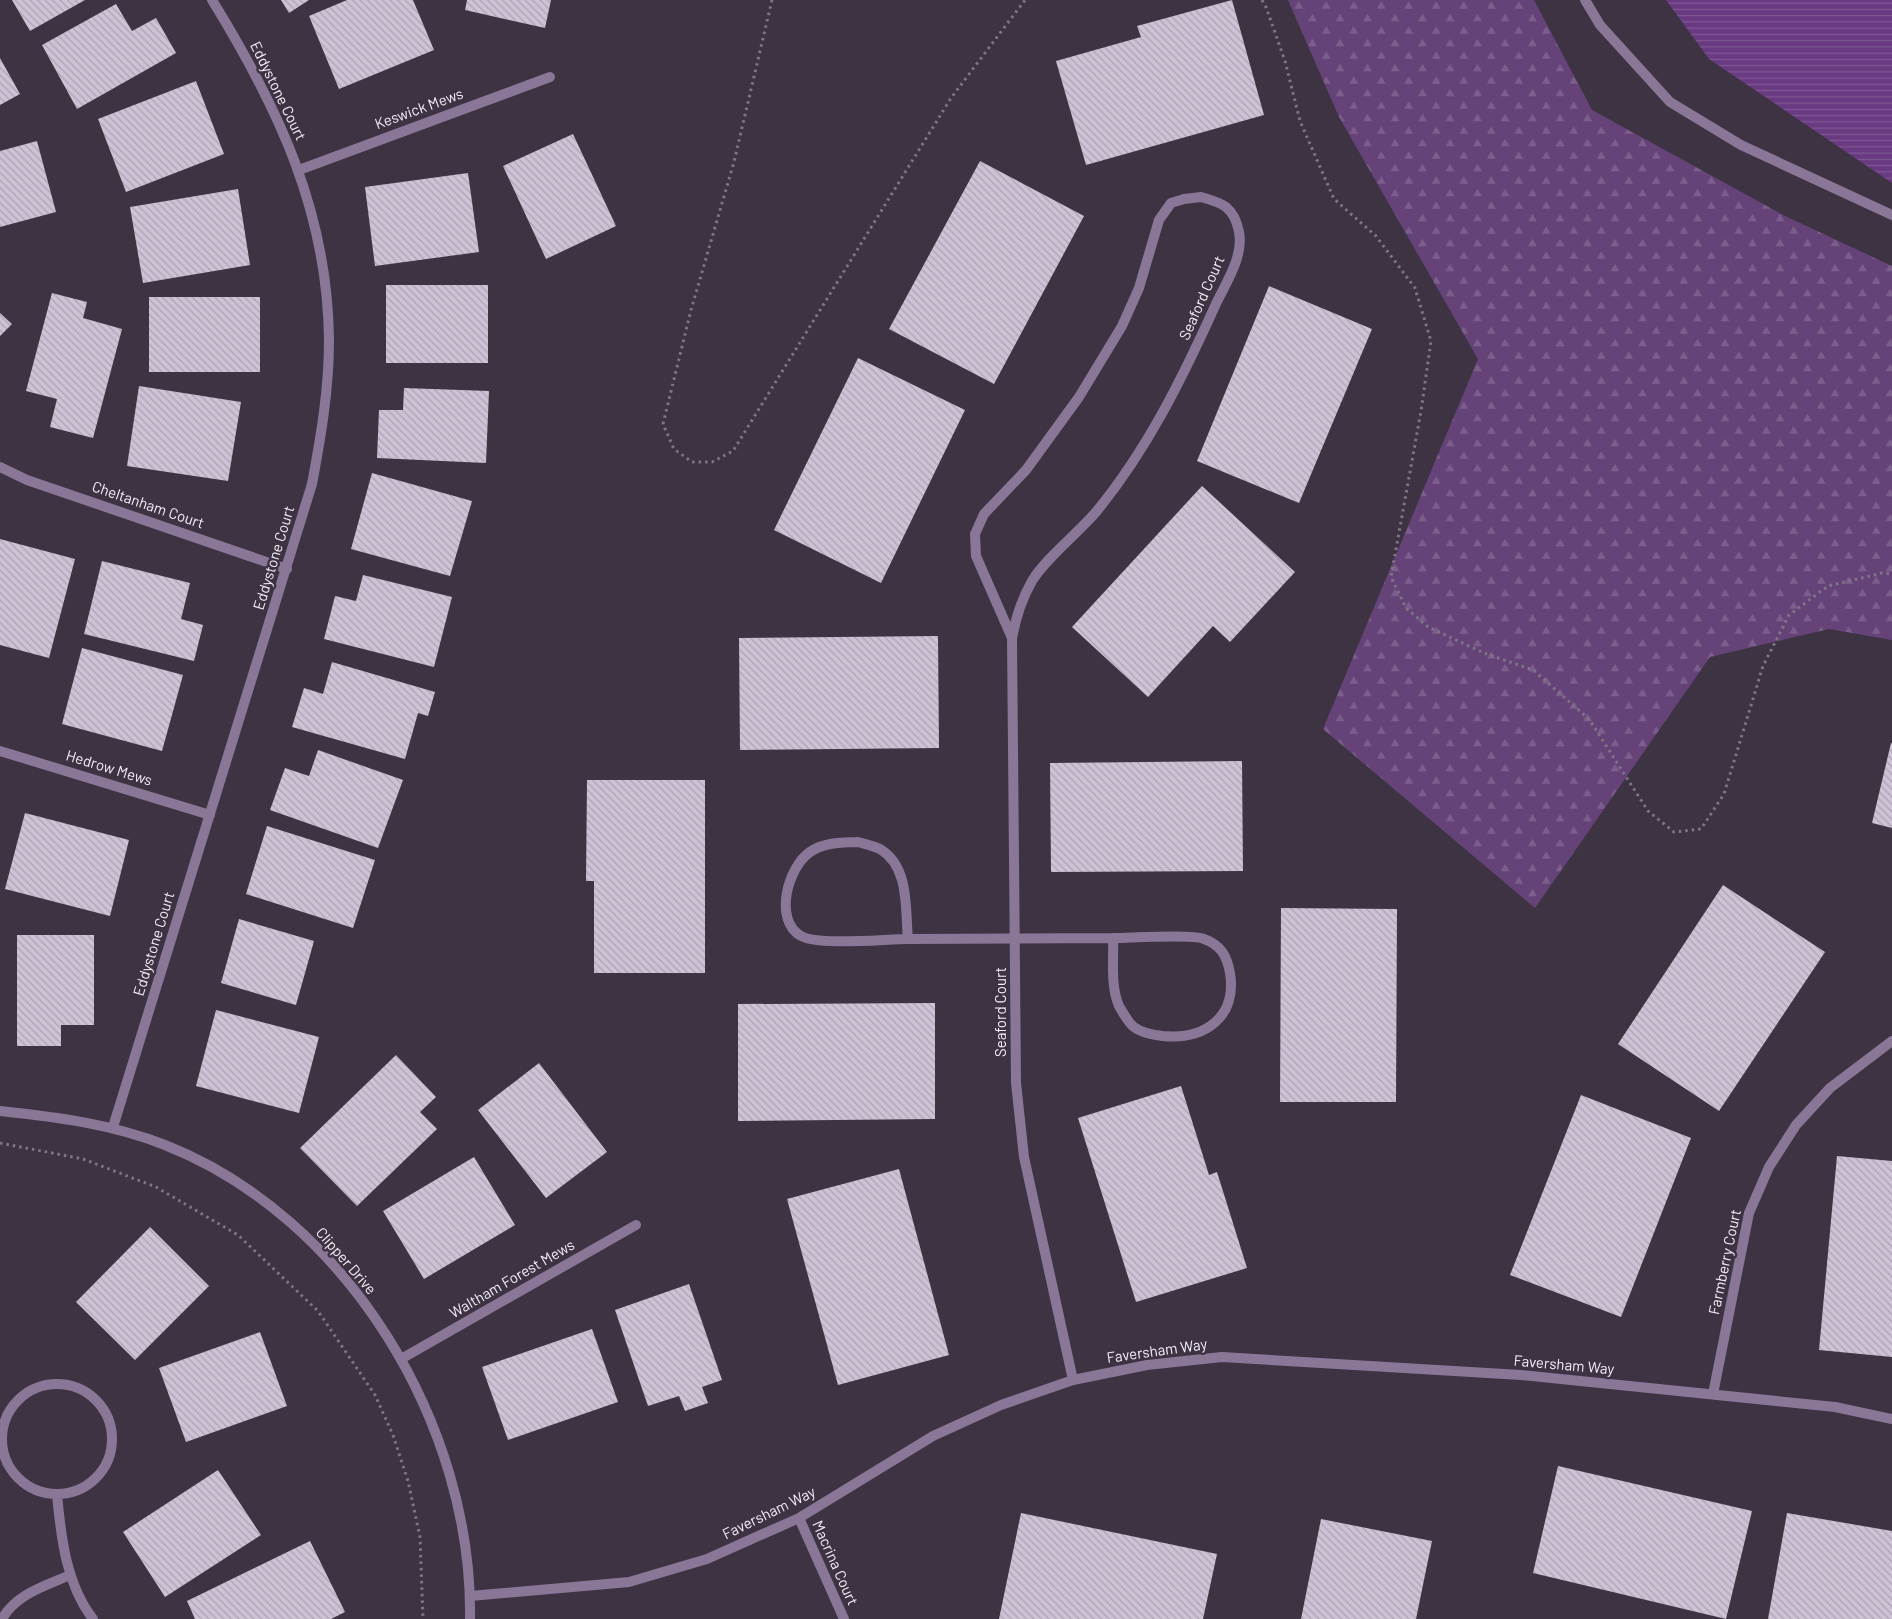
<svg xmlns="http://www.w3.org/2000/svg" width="1892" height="1619" viewBox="0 0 1892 1619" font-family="Barlow,sans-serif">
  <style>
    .forest { fill: url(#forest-firs) }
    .water { fill: url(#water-rules) }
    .building { fill: url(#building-back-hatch) }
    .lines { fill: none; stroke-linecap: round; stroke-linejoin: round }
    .path { stroke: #7f7684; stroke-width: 3; stroke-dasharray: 2.5 4; stroke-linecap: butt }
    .service { stroke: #8a7696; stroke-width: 10 }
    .minor { stroke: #8a7696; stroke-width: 10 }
    .tertiary { stroke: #8a7696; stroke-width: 10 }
    .labels { text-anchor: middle; stroke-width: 5; stroke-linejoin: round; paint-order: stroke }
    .street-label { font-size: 15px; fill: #f5eef9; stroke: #3d3343 }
  </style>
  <defs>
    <pattern id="forest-firs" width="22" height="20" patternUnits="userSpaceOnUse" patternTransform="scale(1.25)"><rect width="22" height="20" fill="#654378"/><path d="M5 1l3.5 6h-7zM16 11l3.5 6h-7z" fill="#7c5e8c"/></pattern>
    <pattern id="water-rules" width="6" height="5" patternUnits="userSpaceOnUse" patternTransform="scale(1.25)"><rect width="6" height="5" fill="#693a81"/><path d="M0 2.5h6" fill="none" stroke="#7f5794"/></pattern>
    <pattern id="building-back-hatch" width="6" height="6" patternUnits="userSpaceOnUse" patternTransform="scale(1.25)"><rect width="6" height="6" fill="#cec2d6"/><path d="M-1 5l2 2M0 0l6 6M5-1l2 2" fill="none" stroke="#ada3b3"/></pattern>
  </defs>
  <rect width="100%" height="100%" fill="#3d3343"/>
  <path class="forest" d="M1288 0H1534L1592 110 1783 215 1892 266V640L1829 629 1710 657 1535 908 1323 729 1478 359 1339 117Z"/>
  <path class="water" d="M1666 0H1892V183L1709 59Z"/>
  <path class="building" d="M12 0H85L30 31Z
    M281 0H309L289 13Z
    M347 0H413L434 50 339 89 309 16Z
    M467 0H551L545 28 465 10Z
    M1232 0 1264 115 1086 165 1056 61 1141 37 1137 26Z
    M116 4 132 31 156 18 176 53 77 109 42 45Z
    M0 58 20 94 0 105Z
    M196 81 224 154 126 192 98 119Z
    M573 134 616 226 546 259 503 166Z
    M37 141 56 212 0 227V151Z
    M980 161 1084 216 994 384 889 329Z
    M468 173 479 252 375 266 365 187Z
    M238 189 250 265 143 283 130 207Z
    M386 285H488V363H386Z
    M1269 286 1372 329 1299 503 1197 461Z
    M52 293 87 302 83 318 122 329 93 438 50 427 57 399 26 391Z
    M149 297H260V372H149Z
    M0 313 12 324 0 336Z
    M858 358 965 410 881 583 774 530Z
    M139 386 241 402 228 481 127 466Z
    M404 388 489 391 486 463 377 458 379 410H403Z
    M372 473 472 501 450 576 351 549Z
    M1202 486 1295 572 1230 642 1213 626 1148 697 1072 627Z
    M0 539 75 559 49 658 0 645Z
    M102 561 190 583 181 619 203 625 194 661 84 634Z
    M363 575 452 597 434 667 324 639 335 596 356 601Z
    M938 636 939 748 740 750 739 638Z
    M82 648 183 675 162 751 62 724Z
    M332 662 435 692 428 716 418 713 405 759 292 727 304 688 323 694Z
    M1891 743H1892V828L1872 823Z
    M318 750 403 780 378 848 270 810 285 768 309 776Z
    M1242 761 1243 871 1051 872 1050 763Z
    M587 780H705V973H594V881H586Z
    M25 813 129 840 110 916 5 889Z
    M267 826 375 860 353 928 246 894Z
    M1723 885 1825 952 1719 1111 1618 1044Z
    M1281 908 1397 909 1396 1102H1280Z
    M239 919 314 941 296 1005 221 983Z
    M17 935H94V1025H61V1046H17Z
    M935 1003V1119L738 1121V1004Z
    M216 1010 319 1037 299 1113 196 1086Z
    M396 1055 436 1097 420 1112 437 1129 357 1206 300 1148Z
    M539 1063 607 1152 546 1198 478 1110Z
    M1181 1086 1209 1175 1217 1172 1247 1268 1136 1302 1078 1118Z
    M1581 1095 1691 1138 1621 1317 1510 1275Z
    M1837 1156 1892 1161V1357L1819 1350Z
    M474 1157 515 1225 424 1279 383 1211Z
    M899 1169 949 1355 838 1385 787 1199Z
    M150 1227 209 1286 135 1360 76 1302Z
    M689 1284 722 1380 702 1387 708 1403 685 1411 679 1396 648 1406 615 1310Z
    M592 1329 618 1402 508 1440 482 1367Z
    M260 1332 287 1406 186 1442 159 1368Z
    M1558 1466 1752 1511 1726 1619 1533 1573Z
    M218 1470 261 1535 165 1597 123 1532Z
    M1021 1513 1217 1554 1203 1619H999Z
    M1787 1513 1892 1531V1619H1768Z
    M1321 1519 1432 1541 1416 1619H1301Z
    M310 1541 345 1612 331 1619H195L187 1601Z"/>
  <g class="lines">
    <path class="path" d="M772 0 734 162 691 310 663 424 674 449 692 462H712L733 451 951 98 1025 0
      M1262 0 1266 7 1285 61 1300 121 1334 199 1376 236 1415 288 1431 341 1421 411 1391 577 1406 608 1428 627 1484 653 1533 670 1589 719 1648 811 1674 832 1701 829 1724 794 1763 666 1789 615 1828 586 1882 573 1892 574
      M0 1143 83 1159 156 1187 238 1235 318 1311 375 1395 393 1435 408 1481 420 1537 423 1619"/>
    <path class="service" d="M1585 0 1600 25 1670 102 1741 145 1892 215
      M858 842C865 844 874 846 880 849 910 867 905 909 908 939 885 939 819 946 801 936 773 920 788 867 810 852 824 842 841 843 858 842Z
      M1113 938C1130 938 1193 934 1204 939 1221 945 1227 956 1230 973 1237 1017 1205 1040 1163 1036 1155 1035 1141 1033 1134 1027 1129 1024 1122 1011 1119 1006 1110 985 1114 959 1113 938Z
      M908 939 1113 938
      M2 1619C16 1594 45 1586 70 1575"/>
    <path class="minor" d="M299 170 550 77
      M1201 197C1223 203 1234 207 1239 232 1244 257 1225 284 1215 306 1182 379 1147 450 1096 512 1078 533 1045 559 1032 581 1021 600 1016 617 1012 638L976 556 975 534 984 514 1026 470 1079 397 1122 326 1139 288 1159 220 1171 203 1184 199Z
      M0 467 27 480 287 569
      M1012 638 1016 1083 1024 1157 1073 1380
      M0 751 210 815
      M113 1127 312 484C321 436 329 389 329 341 328 212 278 107 212 0
      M401 1359 636 1225
      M2 1439a55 55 0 1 1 110 0a55 55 0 1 1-110 0Z
      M1713 1394 1749 1213 1769 1167 1796 1125 1830 1088 1892 1041
      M57 1495C61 1537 66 1584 93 1619
      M799 1518 844 1619
      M470 1596 629 1582 707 1559 799 1518 933 1436 1001 1405 1073 1380 1147 1365 1222 1357 1521 1375 1835 1407 1892 1419"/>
    <path class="tertiary" d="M0 1111C57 1117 112 1124 165 1145 348 1217 473 1426 470 1619"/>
  </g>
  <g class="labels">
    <g class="street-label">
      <text transform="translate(278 91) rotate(64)" y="5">Eddystone Court</text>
      <text transform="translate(419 109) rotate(-20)" y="5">Keswick Mews</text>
      <text transform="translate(1202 298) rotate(-66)" y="5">Seaford Court</text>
      <text transform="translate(148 505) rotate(19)" y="5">Cheltanham Court</text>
      <text transform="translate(274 558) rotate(-73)" y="5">Eddystone Court</text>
      <text transform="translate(109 768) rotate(17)" y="5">Hedrow Mews</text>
      <text transform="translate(154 944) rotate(-73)" y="5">Eddystone Court</text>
      <text transform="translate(1001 1012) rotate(-90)" y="5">Seaford Court</text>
      <text transform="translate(346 1261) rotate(49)" y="5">Clipper Drive</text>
      <text transform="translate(1725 1262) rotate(-78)" y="5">Farmberry Court</text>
      <text transform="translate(512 1279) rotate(-30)" y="5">Waltham Forest Mews</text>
      <text transform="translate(1157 1351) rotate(-8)" y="5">Faversham Way</text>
      <text transform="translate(1564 1365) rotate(5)" y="5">Faversham Way</text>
      <text transform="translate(769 1513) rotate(-26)" y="5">Faversham Way</text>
      <text transform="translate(835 1563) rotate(66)" y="5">Macrina Court</text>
    </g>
  </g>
</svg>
